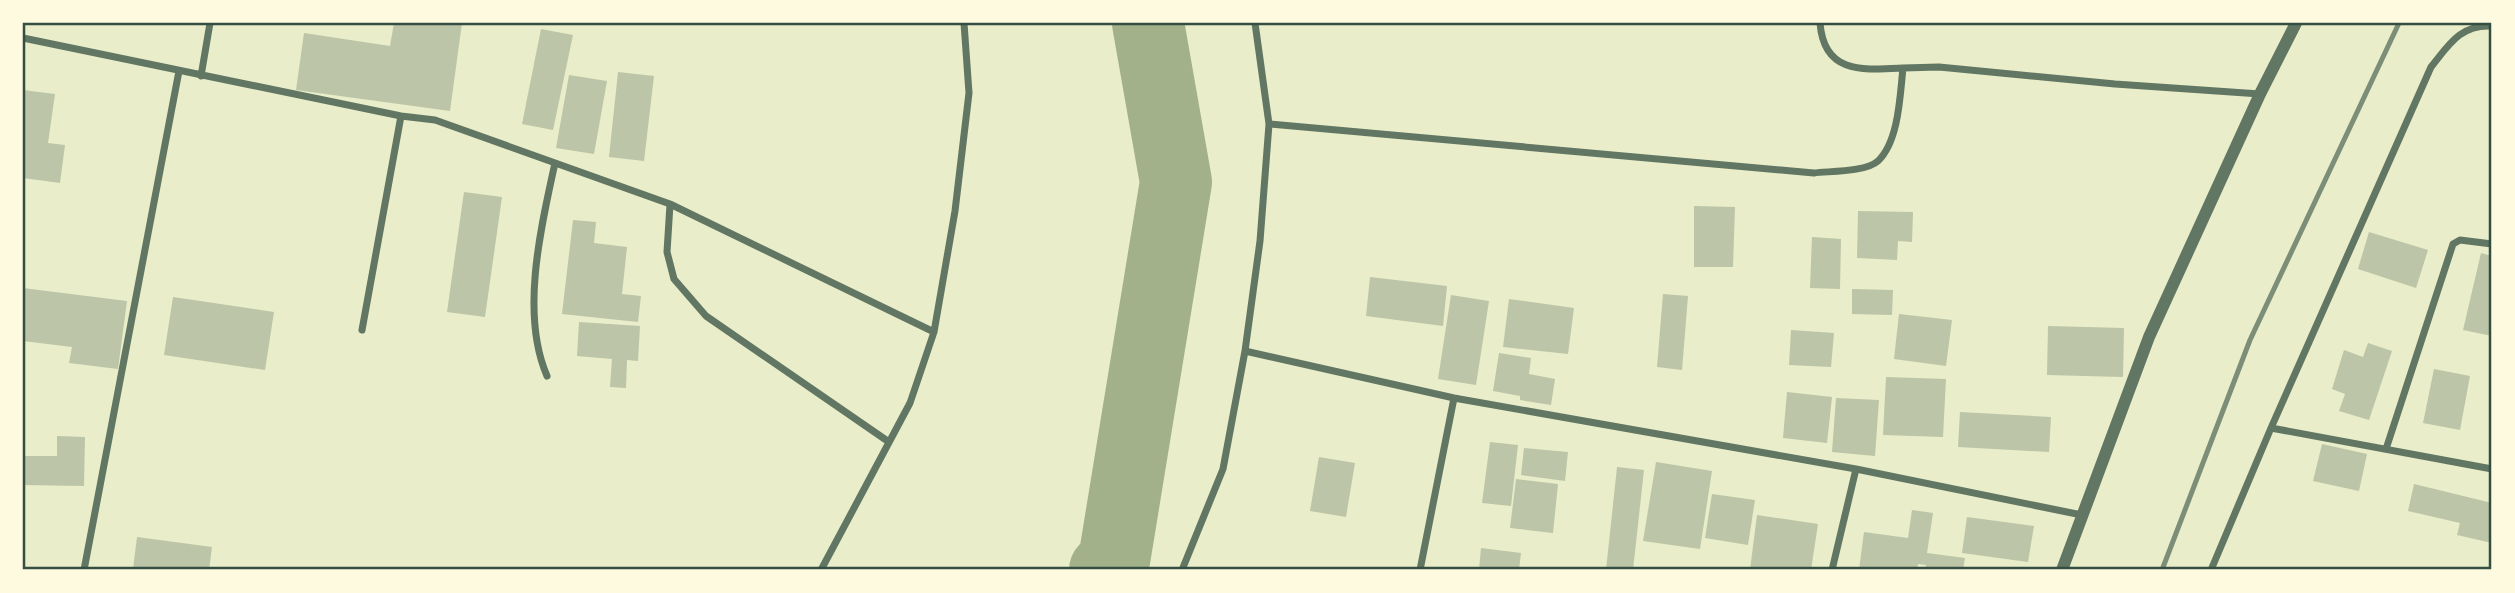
<svg xmlns="http://www.w3.org/2000/svg" width="2515" height="593" viewBox="0 0 2515 593" font-family="'Titillium Web',sans-serif">
  <style>
    .lines { fill: none; stroke-linecap: round; stroke-linejoin: round }
    .river { stroke: #a3b18a; stroke-width: 72 }
    .building { fill: #bcc5a7 }
    .minor { stroke: #617663; stroke-width: 7 }
    .tertiary { stroke: #617663; stroke-width: 12 }
    .rail { stroke: #7c8e77; stroke-width: 5 }
    .neatline { fill: none; stroke: #344e41; stroke-width: 2.5 }
  </style>
  <rect width="100%" height="100%" fill="#e9edc9"/>
  <g class="lines">
    <path class="river" d="M1105 570 1114 561 1176 182 1148 23"/>
  </g>
  <path class="building" d="M394 23H462L450 111 296 90 304 33 390 46Z
    M541 29 573 35 553 130 522 124Z
    M618 72 654 76 644 161 609 157Z
    M569 75 607 81 594 154 556 148Z
    M23 90 55 94 48 143 65 145 60 183 23 178Z
    M464 192 502 197 485 317 447 312Z
    M1694 206 1735 207 1733 267H1694Z
    M1858 211 1913 212 1912 242 1898 241 1897 260 1857 258Z
    M573 220 596 222 594 243 627 247 622 294 641 296 638 322 562 314Z
    M2369 232 2428 250 2416 288 2358 269Z
    M1812 237 1841 239 1840 289 1810 288Z
    M2481 253 2492 256V336L2463 330Z
    M1370 277 1447 286 1443 326 1366 316Z
    M23 288 127 301 118 369 69 363 72 347 23 341Z
    M1852 289 1893 290 1892 315 1852 314Z
    M1663 294 1688 296 1682 370 1657 367Z
    M1451 295 1489 301 1476 385 1438 379Z
    M173 297 274 312 265 370 164 355Z
    M1509 299 1574 308 1568 354 1503 347Z
    M1899 314 1952 320 1946 366 1894 359Z
    M579 322 640 326 638 361 627 360 626 388 610 387 612 359 577 356Z
    M2048 326 2124 328 2123 377 2047 375Z
    M1791 330 1834 333 1831 367 1789 365Z
    M2368 343 2392 351 2369 420 2339 411 2345 394 2332 389 2344 350 2363 357Z
    M1499 353 1531 358 1529 374 1555 379 1551 405 1520 400V396L1493 391Z
    M2434 369 2470 376 2460 430 2423 423Z
    M1886 377 1946 379 1943 437 1883 435Z
    M1787 392 1832 397 1827 443 1783 438Z
    M1836 398 1879 400 1875 456 1832 452Z
    M1960 412 2051 417 2049 452 1958 447Z
    M57 436 85 437 84 486 23 485V456H57Z
    M1490 442 1518 445 1511 506 1482 503Z
    M2322 444 2367 454 2359 491 2313 481Z
    M1524 448 1568 452 1565 481 1521 475Z
    M1319 457 1355 463 1346 517 1310 511Z
    M1656 462 1712 471 1700 549 1643 541Z
    M1617 467 1644 470 1633 570H1606Z
    M1516 479 1558 484 1553 533 1510 528Z
    M2414 484 2492 503V543L2457 535 2460 523 2408 511Z
    M1712 494 1755 500 1748 545 1705 538Z
    M1912 510 1933 513 1927 553 1965 558 1963 570H1925L1926 565 1918 564 1917 570H1859L1864 532 1908 538Z
    M1757 515 1818 524 1811 570H1750Z
    M1967 517 2034 526 2028 562 1962 553Z
    M137 537 212 547 209 570 133 569Z
    M1481 548 1521 553 1519 570H1479Z"/>
  <g class="lines">
    <path class="minor" d="M1820 23C1824 74 1862 70 1903 68
      M23 38 401 116 435 120 670 204 934 332
      M201 76 210 23
      M1269 124 1814 173C1830 171 1866 172 1878 161 1899 141 1900 95 1903 68L1939 67 2115 84 2260 94
      M670 204 667 252 674 279 706 316 889 442
      M362 330 401 116
      M1245 351 1454 398 1856 469 2082 515
      M547 376C520 314 541 227 555 163
      M2271 428 2492 469
      M2386 449 2453 244 2460 240 2492 244
      M84 570 179 71
      M821 570 910 403 934 332 955 211 969 93 964 23
      M1182 570 1223 469 1245 351 1260 241 1269 124 1255 23
      M1420 570 1454 398
      M1832 570 1856 469
      M2211 570 2271 428 2431 67C2448 46 2460 24 2492 26"/>
    <path class="tertiary" d="M2062 570 2149 337 2260 94 2296 23"/>
    <path class="rail" d="M2162 570 2250 340 2399 23"/>
  </g>
  <rect width="2515" height="593" fill="none" stroke="#fefae0" stroke-width="49"/>
  <rect x="24" y="24" width="2466" height="544" class="neatline"/>
</svg>
